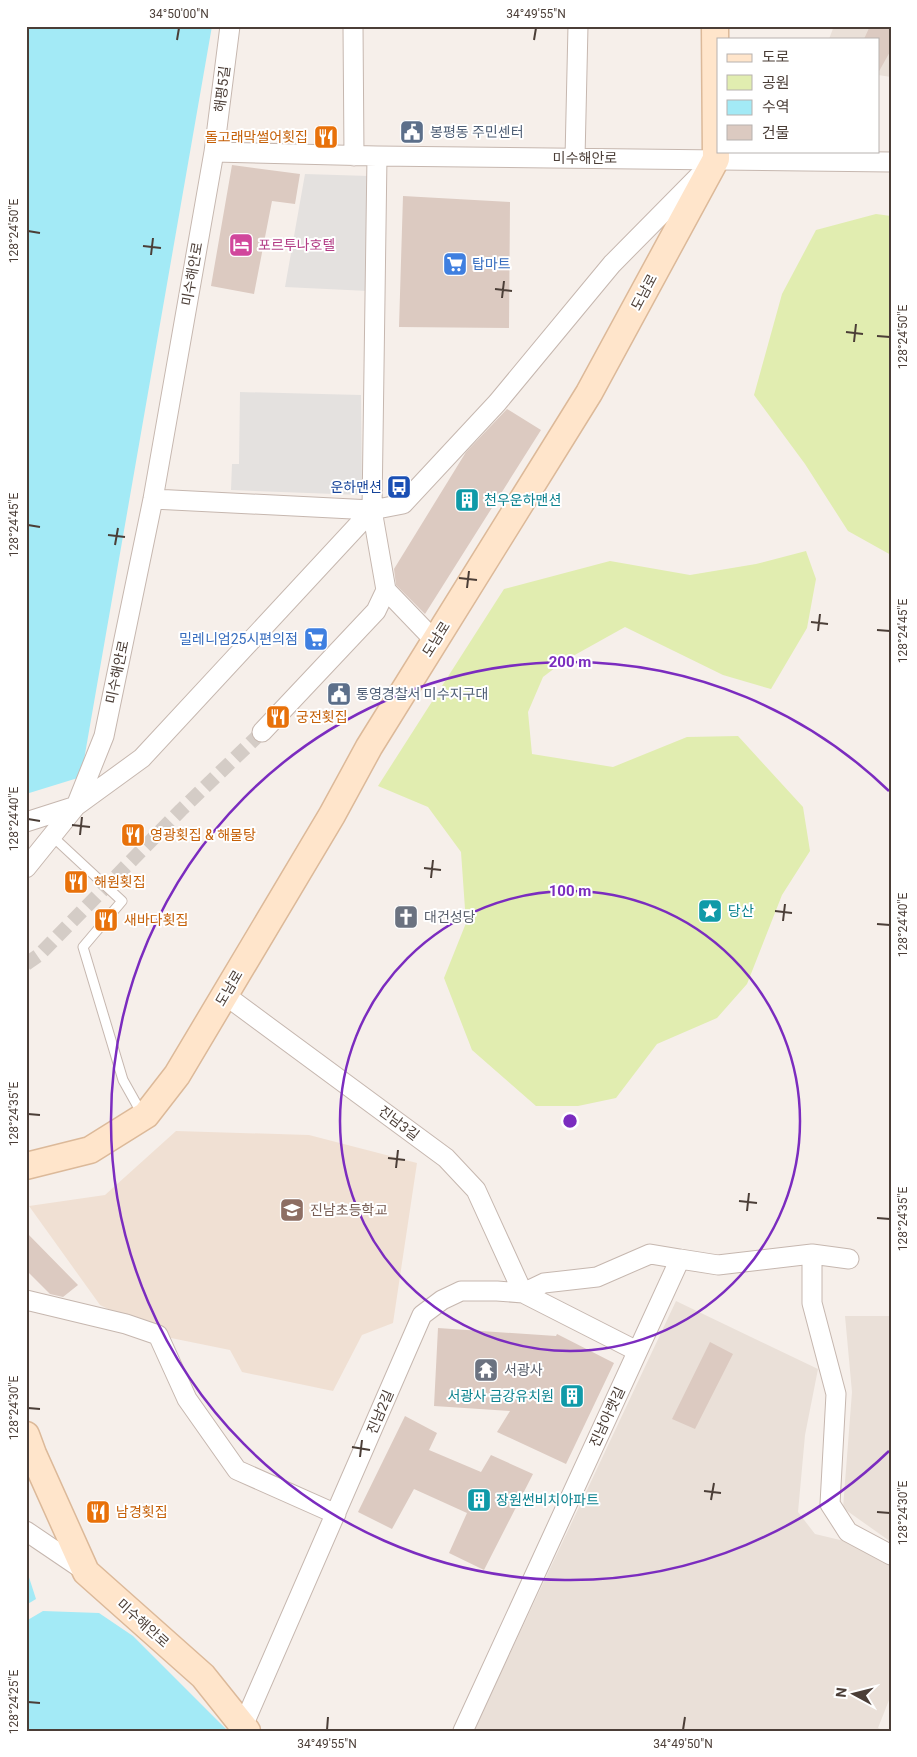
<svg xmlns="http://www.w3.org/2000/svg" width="917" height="1757" viewBox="0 0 917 1757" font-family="Roboto,'Noto Sans KR',sans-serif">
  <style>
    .residential { fill: #eae0d8 }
    .education { fill: #f0e0d3 }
    .green { fill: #e1edb0 }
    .parking { fill: #e4e1df }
    .water { fill: #a3eaf6 }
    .building { fill: #dccac1 }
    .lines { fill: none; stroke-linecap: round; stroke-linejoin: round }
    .pedestrian-tunnel { stroke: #d4ccc6; stroke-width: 14; stroke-dasharray: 14 7; stroke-linecap: butt }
    .service-casing { stroke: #c6b7af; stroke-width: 11 }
    .minor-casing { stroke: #c6b7af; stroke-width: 21 }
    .secondary-casing { stroke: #dcb999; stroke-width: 29 }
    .service { stroke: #fff; stroke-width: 9 }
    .minor { stroke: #fff; stroke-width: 19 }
    .secondary { stroke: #ffe5cb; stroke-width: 26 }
    .ticks { fill: none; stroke: #4b3e37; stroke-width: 2 }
    .ring { fill: none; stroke: #7b2cbf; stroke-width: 2.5 }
    .labels { text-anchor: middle; stroke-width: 4; stroke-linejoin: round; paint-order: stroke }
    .street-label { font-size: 14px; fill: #4b3e37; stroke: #fff }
    .service-label { font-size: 14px; fill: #4e5e75; stroke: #fff; text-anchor: start }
    .food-label { font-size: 14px; fill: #c56008; stroke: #fff; text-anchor: start }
    .hotel-label { font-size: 14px; fill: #b23c85; stroke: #fff; text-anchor: start }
    .shop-label { font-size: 14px; fill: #366cbe; stroke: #fff; text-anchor: start }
    .transit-label { font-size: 14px; fill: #164399; stroke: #fff; text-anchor: end }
    .culture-label { font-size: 14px; fill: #0d838f; stroke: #fff; text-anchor: start }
    .worship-label { font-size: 14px; fill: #5b616d; stroke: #fff; text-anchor: start }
    .education-label { font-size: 14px; fill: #785e54; stroke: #fff; text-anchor: start }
    .centre { fill: #7b2cbf; stroke: #fff; stroke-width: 2.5 }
    .ring-label { font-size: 15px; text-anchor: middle; font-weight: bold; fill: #7b2cbf; stroke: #fff; stroke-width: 4; stroke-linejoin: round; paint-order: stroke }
    .neatline { fill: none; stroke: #4b3e37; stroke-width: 2 }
    .ticks-label { font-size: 12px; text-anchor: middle; fill: #4b3e37 }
  </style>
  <rect width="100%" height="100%" fill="#f6efea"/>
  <path class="residential" d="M834 26H891V77L878 75V39H829Z
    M676 1301 818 1369 805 1435 798 1512 815 1534 878 1549 891 1561V1695L878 1728 885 1731 474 1730Z
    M845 1316H891V1542L843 1508 852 1392Z"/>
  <path class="education" d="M176 1131 309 1135 417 1163 393 1323 362 1335 333 1391 242 1372 230 1350 166 1337 100 1305 29 1206 105 1195Z"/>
  <path class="green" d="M876 214 891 216V555L848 531 805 464 754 395 782 294 816 230Z
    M806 551 816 579 807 628 771 689 723 675 625 627 564 661 543 677 528 712 532 754 613 767 687 737 738 736 803 807 810 851 782 895 747 984 717 1018 657 1044 616 1098 578 1106H536L472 1050 444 978 466 923 461 852 428 807 378 786 504 589 610 561 690 575 756 564Z"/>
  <path class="parking" d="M305 174 369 176 368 291 285 287Z
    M240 392 361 395 362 495 231 490 232 464H239Z"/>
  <path class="water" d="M26 26H212L81 777 26 794Z
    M26 1568 36 1599 26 1605Z
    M43 1611 99 1613 133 1636 228 1731H26V1621Z"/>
  <path class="building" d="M870 26H891V50L878 73V39H864Z
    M232 165 300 174 295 204 272 201 254 294 211 286Z
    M403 196 510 202 509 328 399 327Z
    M507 409 541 430 425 614 396 585 394 569 466 452Z
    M26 1232 78 1285 63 1297 50 1294 26 1270Z
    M438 1328 556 1336 557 1334 614 1363 566 1464 497 1432 510 1411 434 1406Z
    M710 1342 733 1354 695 1429 672 1419Z
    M405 1416 437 1433 429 1450 481 1472 491 1455 533 1474 484 1570 449 1553 467 1513 414 1489 392 1529 358 1512Z"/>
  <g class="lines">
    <path class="pedestrian-tunnel" d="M26 964 39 955 181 810 262 732"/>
    <defs>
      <path id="service" d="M52 836 122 901 83 947 123 1080 137 1105 144 1113"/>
      <path id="minor" d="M353 26 354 156
        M214 152 230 26
        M575 158 578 26
        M153 499 372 510
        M386 590 435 641
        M262 732 376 611 386 590 372 510 403 504 497 403 612 264 701 174
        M26 822 76 806 142 758 372 510 377 156
        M26 868 76 806 104 736 153 499 214 152 377 156 891 162
        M225 995 446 1158 476 1190 523 1293 544 1283 597 1277 650 1254 680 1259
        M812 1254V1303L836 1394 830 1504 848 1532 891 1555
        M26 1300 126 1324 158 1335 187 1399 237 1470 336 1514
        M26 1531 85 1571
        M243 1726 422 1315 442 1300 461 1291H497L523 1293 637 1351
        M463 1731 680 1259 718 1265 812 1254 849 1259"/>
      <path id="secondary" d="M26 1166 90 1150 146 1115 177 1075 332 815 369 747 589 393 716 159 715 26
        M26 1435 33 1454 86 1572 203 1676 247 1731"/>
    </defs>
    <use href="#service" class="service-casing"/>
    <use href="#minor" class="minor-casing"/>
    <use href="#secondary" class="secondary-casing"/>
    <use href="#service" class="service"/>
    <use href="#minor" class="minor"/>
    <use href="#secondary" class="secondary"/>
  </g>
  <path class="ticks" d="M177 40 179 28M534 40 536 28M28 231 40 233M143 246 161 248M151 255 153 238M495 289 512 291M502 298 504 281M846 332 863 334M877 336 890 337M854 342 856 324M28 525 40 527M108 535 125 537M115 545 118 528M459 578 477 580M467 588 469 571M811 622 828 624M877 630 890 631M818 631 820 614M28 819 40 821M72 825 90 827M80 835 82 817M424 868 441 870M431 878 433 860M775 911 792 913M783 921 785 904M877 924 890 925M28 1114 40 1115M388 1158 405 1160M396 1168 398 1150M739 1201 757 1203M747 1211 749 1193M877 1218 890 1219M28 1408 40 1409M352 1447 370 1450M360 1457 362 1440M704 1491 721 1493M711 1500 714 1483M877 1512 890 1513M28 1702 40 1703M327 1730 328 1717M683 1730 685 1717"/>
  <g class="ring">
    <circle cx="570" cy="1121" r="230"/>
    <path d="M889 1451A459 459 0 1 1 889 791"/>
  </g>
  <defs>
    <symbol id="civic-square" viewBox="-11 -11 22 22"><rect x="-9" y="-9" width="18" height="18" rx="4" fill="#5c6f8a" stroke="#fff"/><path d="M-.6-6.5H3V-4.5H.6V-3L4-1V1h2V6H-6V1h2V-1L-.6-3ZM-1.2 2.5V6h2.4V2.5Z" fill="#fff"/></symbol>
    <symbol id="restaurant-square" viewBox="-11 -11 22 22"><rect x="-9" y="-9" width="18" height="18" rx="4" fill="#e8710a" stroke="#fff"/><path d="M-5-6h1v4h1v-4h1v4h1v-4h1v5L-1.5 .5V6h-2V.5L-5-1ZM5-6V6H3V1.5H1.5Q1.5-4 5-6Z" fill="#fff"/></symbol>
    <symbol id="hotel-square" viewBox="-11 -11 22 22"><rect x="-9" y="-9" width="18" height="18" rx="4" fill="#d1479c" stroke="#fff"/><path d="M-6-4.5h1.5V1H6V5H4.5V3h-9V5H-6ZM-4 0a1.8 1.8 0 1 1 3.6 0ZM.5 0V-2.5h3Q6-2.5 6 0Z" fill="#fff"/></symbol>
    <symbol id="supermarket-square" viewBox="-11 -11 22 22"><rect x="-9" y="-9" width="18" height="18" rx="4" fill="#3f7fe0" stroke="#fff"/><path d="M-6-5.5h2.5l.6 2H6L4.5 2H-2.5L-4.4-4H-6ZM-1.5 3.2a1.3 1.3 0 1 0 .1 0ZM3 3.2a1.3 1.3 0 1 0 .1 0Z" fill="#fff"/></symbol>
    <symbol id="bus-square" viewBox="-11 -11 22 22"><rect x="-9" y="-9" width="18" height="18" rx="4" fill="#1a4fb4" stroke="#fff"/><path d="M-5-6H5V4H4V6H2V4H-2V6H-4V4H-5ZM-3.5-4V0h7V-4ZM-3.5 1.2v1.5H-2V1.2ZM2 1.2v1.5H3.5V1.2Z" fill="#fff"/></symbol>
    <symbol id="building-square" viewBox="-11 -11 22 22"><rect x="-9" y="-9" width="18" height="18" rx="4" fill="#0f9aa8" stroke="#fff"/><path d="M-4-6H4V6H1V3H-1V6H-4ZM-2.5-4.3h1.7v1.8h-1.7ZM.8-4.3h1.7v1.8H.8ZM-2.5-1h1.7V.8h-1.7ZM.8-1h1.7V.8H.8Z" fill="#fff"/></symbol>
    <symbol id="sight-square" viewBox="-11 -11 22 22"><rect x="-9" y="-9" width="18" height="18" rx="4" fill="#0f9aa8" stroke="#fff"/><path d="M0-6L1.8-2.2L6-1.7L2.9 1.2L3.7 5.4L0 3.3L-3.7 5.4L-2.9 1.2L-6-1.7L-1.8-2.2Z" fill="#fff"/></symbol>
    <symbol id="church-square" viewBox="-11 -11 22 22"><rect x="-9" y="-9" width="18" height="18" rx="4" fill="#6b7280" stroke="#fff"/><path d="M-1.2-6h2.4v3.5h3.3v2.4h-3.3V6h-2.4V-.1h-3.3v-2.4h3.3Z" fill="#fff"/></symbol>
    <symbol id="school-square" viewBox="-11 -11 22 22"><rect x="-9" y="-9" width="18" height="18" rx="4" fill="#8d6e63" stroke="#fff"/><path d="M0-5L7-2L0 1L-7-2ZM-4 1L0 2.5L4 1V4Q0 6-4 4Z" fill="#fff"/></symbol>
    <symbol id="temple-square" viewBox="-11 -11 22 22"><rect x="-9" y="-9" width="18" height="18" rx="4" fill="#6b7280" stroke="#fff"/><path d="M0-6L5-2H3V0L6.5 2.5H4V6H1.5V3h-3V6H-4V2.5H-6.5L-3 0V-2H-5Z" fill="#fff"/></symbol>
  </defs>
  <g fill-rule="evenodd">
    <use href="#civic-square" x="398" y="118" width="28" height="28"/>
    <use href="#restaurant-square" x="312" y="123" width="28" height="28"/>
    <use href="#hotel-square" x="227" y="231" width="28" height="28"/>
    <use href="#supermarket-square" x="441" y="250" width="28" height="28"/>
    <use href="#bus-square" x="385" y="473" width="28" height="28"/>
    <use href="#building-square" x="453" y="486" width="28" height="28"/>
    <use href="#supermarket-square" x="302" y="625" width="28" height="28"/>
    <use href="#civic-square" x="325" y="680" width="28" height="28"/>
    <use href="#restaurant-square" x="264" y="703" width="28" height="28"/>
    <use href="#restaurant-square" x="119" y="821" width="28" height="28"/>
    <use href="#restaurant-square" x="62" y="868" width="28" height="28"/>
    <use href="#sight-square" x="696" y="897" width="28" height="28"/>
    <use href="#church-square" x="392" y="903" width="28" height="28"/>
    <use href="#restaurant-square" x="92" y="906" width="28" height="28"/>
    <use href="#school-square" x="278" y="1196" width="28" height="28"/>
    <use href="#temple-square" x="472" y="1356" width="28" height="28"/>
    <use href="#building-square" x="558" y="1382" width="28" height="28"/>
    <use href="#building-square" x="465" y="1486" width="28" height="28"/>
    <use href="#restaurant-square" x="84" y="1498" width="28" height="28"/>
  </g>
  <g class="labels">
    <g class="street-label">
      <text transform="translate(222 89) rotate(-83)" y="5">해평5길</text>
      <text x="585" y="163">미수해안로</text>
      <text transform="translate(192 274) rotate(-80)" y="5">미수해안로</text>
      <text transform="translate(644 292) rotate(-62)" y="5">도남로</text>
      <text transform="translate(436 639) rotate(-58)" y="5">도남로</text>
      <text transform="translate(117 672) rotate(-78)" y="5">미수해안로</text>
      <text transform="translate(229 988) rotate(-59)" y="5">도남로</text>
      <text transform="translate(399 1123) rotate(37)" y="5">진남3길</text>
      <text transform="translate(380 1412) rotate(-67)" y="5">진남2길</text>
      <text transform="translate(607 1417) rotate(-65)" y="5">진남아랫길</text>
      <text transform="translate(143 1623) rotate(42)" y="5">미수해안로</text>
    </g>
    <g class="service-label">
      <text x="430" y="137">봉평동 주민센터</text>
      <text x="356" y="699">통영경찰서 미수지구대</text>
    </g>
    <g class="food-label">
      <text x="308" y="142" text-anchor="end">돌고래막썰어횟집</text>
      <text x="296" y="722">궁전횟집</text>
      <text x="150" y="840">영광횟집 &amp; 해물탕</text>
      <text x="94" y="887">해원횟집</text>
      <text x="124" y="925">새바다횟집</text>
      <text x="116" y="1517">남경횟집</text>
    </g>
    <g class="hotel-label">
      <text x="258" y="250">포르투나호텔</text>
    </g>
    <g class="shop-label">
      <text x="472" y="269">탑마트</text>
      <text x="298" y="644" text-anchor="end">밀레니엄25시편의점</text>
    </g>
    <g class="transit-label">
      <text x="382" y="492">운하맨션</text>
    </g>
    <g class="culture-label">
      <text x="484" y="505">천우운하맨션</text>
      <text x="728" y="916">당산</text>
      <text x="554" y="1401" text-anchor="end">서광사 금강유치원</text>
      <text x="496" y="1505">장원썬비치아파트</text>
    </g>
    <g class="worship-label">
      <text x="424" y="922">대건성당</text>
      <text x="504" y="1375">서광사</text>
    </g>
    <g class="education-label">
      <text x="310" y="1215">진남초등학교</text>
    </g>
  </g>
  <circle cx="570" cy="1121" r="8" class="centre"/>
  <g class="ring-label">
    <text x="570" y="667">200 m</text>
    <text x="570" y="896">100 m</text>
  </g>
  <rect width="917" height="1757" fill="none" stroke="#ffffff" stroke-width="55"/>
  <rect x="717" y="38" width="162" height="115" fill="#ffffff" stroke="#b7b2af"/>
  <rect x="727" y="54" width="25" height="8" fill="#ffe5cb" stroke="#b7b2af"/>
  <text x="762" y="62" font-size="15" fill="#4b3e37">도로</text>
  <rect x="727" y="75" width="25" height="15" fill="#e1edb0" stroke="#b7b2af"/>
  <text x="762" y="88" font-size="15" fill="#4b3e37">공원</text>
  <rect x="727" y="100" width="25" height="15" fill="#a3eaf6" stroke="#b7b2af"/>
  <text x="762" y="112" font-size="15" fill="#4b3e37">수역</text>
  <rect x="727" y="125" width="25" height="15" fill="#dccac1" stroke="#b7b2af"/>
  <text x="762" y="138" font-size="15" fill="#4b3e37">건물</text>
  <g transform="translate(854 1694) rotate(277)" stroke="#ffffff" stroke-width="4" paint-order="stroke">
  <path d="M0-4L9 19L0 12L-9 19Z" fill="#4b3e37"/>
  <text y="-8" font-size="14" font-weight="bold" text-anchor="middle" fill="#4b3e37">N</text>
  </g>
  <rect x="28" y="28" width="862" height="1702" class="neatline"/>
  <g class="ticks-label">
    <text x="179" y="18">34°50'00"N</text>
    <text x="536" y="18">34°49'55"N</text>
    <text transform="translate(14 231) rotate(-90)" y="4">128°24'50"E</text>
    <text transform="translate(903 337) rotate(-90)" y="4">128°24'50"E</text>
    <text transform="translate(14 525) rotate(-90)" y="4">128°24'45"E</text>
    <text transform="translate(903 631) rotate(-90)" y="4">128°24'45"E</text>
    <text transform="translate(14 819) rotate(-90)" y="4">128°24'40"E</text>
    <text transform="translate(903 925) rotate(-90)" y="4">128°24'40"E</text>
    <text transform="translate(14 1114) rotate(-90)" y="4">128°24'35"E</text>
    <text transform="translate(903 1219) rotate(-90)" y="4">128°24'35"E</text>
    <text transform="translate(14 1408) rotate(-90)" y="4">128°24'30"E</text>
    <text transform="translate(903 1513) rotate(-90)" y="4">128°24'30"E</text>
    <text transform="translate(14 1702) rotate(-90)" y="4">128°24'25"E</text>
    <text x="327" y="1748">34°49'55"N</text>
    <text x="683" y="1748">34°49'50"N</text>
  </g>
</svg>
